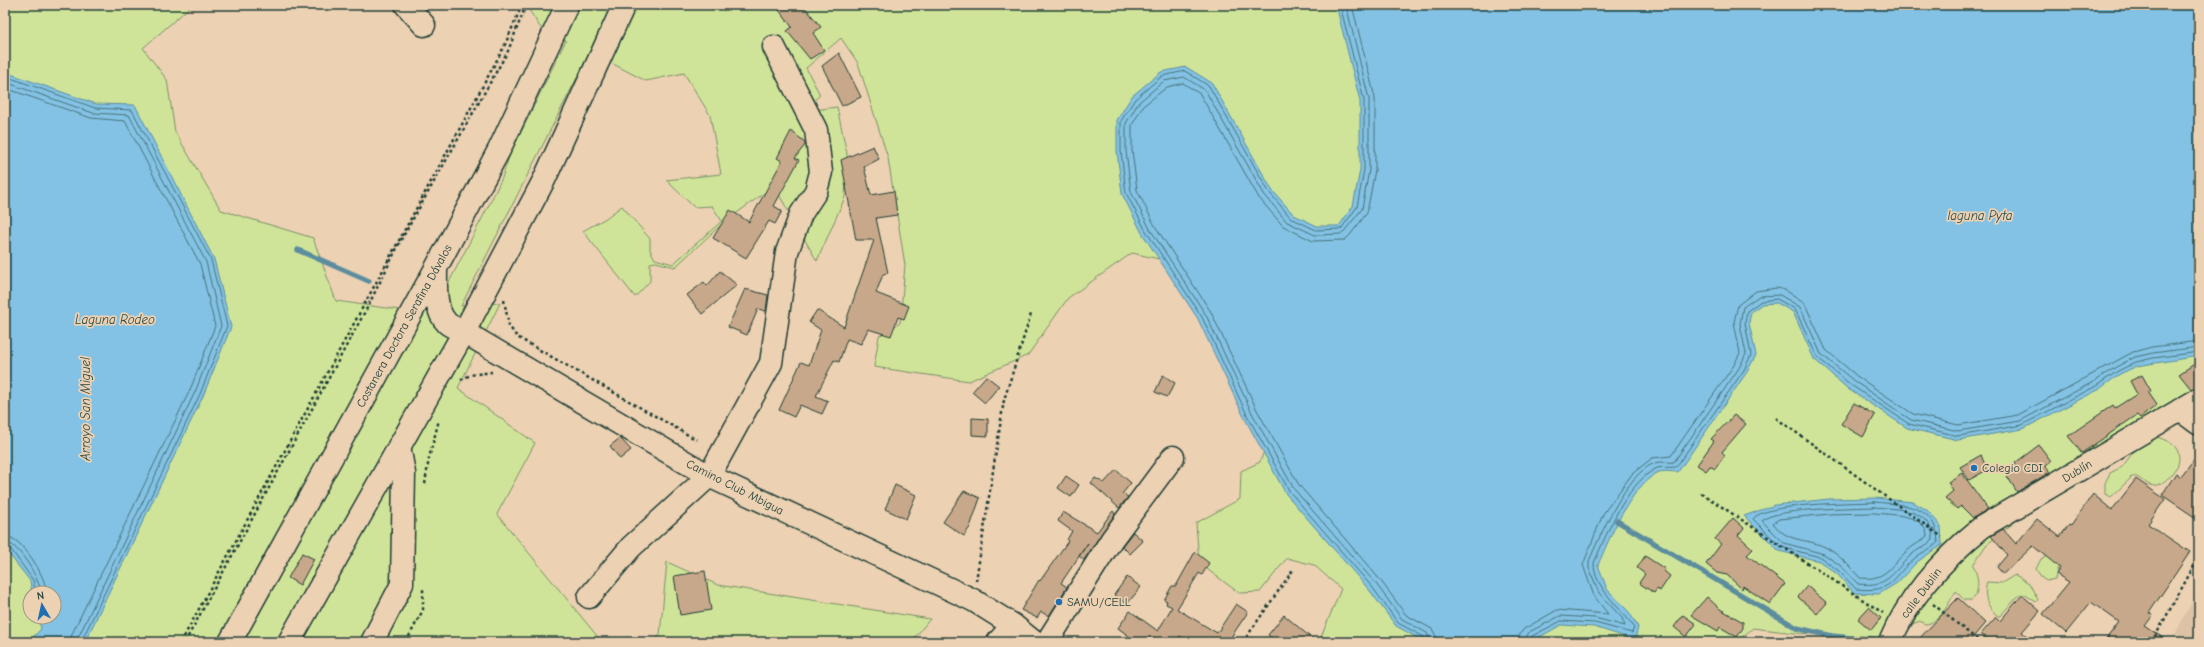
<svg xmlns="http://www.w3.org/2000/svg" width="2204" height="647" viewBox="0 0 2204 647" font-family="'Comic Neue',sans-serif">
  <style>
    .built { fill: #ddc2a5 }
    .green { fill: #d0e499; stroke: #789066; fill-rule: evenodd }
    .water { fill: #83c2e4; stroke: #5b8d9e }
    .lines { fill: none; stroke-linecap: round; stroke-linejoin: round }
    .shore { stroke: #47727a; stroke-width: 1 }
    .stream { stroke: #5b8d9e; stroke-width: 5.5 }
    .building { fill: #c8a88a; stroke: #1f3d34 }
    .minor-casing { stroke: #1f3d34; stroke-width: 25 }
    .major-casing { stroke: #1f3d34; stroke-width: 25 }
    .highway-casing { stroke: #1f3d34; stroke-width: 25 }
    .path { stroke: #1f3d34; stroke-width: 2.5; stroke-dasharray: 3 3; stroke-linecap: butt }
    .minor { stroke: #ecd1b3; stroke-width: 22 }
    .major { stroke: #ecd1b3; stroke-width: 22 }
    .highway { stroke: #ecd1b3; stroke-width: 22 }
    .poi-dot { fill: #1f6fb2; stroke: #ecd1b3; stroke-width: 1.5 }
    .labels { text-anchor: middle; stroke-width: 3.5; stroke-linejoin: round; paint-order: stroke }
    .street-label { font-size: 12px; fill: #1f3d34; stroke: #ecd1b3 }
    .poi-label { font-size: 12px; fill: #1f3d34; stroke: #ecd1b3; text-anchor: start }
    .water-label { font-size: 13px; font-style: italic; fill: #294a46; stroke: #ecd1b3 }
  </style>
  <rect width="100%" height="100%" fill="#ecd1b3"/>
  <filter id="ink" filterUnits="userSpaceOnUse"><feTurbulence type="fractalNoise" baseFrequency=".025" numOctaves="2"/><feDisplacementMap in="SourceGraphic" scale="8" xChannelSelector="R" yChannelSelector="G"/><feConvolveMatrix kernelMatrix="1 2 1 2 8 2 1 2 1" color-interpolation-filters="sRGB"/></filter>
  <g filter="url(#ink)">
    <path class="built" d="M2199 589V642H2171L2173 638Z"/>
    <path class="green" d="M5 5H192L143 48 167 80 175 132 221 210 313 238 336 301 407 311 425 305 450 307 447 286 490 203 502 178 509 157 566 40 540 27 526 5H2199V386L2141 421 1986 545 1973 565C1978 575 1981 591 1972 600H1964L1956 591C1948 603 1941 623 1925 624L1920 621 1879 637 1795 633 1753 628 1736 642H1319L1341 589 1314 565 1287 558 1260 592 1239 593 1199 563 1196 523 1240 499 1241 471 1260 462 1269 438 1173 262 1132 253 1068 298 1028 355 969 381 874 367 879 336 900 323 905 265 888 158 858 63 841 38 806 68 820 95 800 112 837 107 847 154 845 197 817 261 774 186 723 223 675 267 656 262 650 263V281L635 297 583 231 606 218 622 206 650 239V250L655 259 673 264 722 221 712 206 694 207 666 180 721 174 710 115 684 73 646 81 590 52 461 306 500 303 458 388 535 443 497 514 602 642H5ZM30 593H54V617H30Z
      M2157 437C2172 442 2182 448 2178 465 2171 475 2160 492 2146 483 2141 479 2139 476 2132 477L2111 497 2105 494V483L2110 473 2122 467 2138 446Z
      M2049 555 2058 566 2055 579 2046 581 2042 578 2036 569 2041 559Z
      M667 562 718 585 930 619 911 642H654L660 635Z
      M2015 575 2029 583 2038 600 2036 602 2026 595 2020 594 2000 616H1998C1987 607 1983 596 1987 582L2002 583Z"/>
    <path class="water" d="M1336 5H2199V356L2137 366 2120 374 2098 390 2023 429 1958 440 1907 428 1848 389 1814 359 1793 312 1777 303 1762 304 1751 312 1749 323 1756 355 1747 372 1678 472C1672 472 1662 470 1657 473 1630 488 1610 537 1598 565L1607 589 1629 612 1638 627 1635 640 1594 627 1561 625 1531 642H1425L1396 626 1370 591 1286 494 1244 417 1198 319 1142 233 1122 194 1117 151V120L1132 96 1161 72 1186 67 1212 83 1272 190 1294 215 1317 226H1339L1353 206 1360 170V101Z
      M5 72 96 104 135 105 214 259 231 327 203 396 85 642H28L41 629 38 617H54V593H32L30 581 5 549Z
      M1875 498 1913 502 1927 510 1941 526 1942 545 1917 562 1897 583 1879 594 1854 593 1837 574 1819 561 1779 551 1744 516 1775 505 1829 499Z"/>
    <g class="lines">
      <path class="shore" d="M1340 5 1364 100V170L1357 207 1341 229 1316 230 1291 218 1269 192 1209 86 1185 71 1162 76 1135 99 1121 121V151L1126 193 1146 231 1202 317 1247 415 1290 492 1373 588 1398 623 1424 637 1426 642
        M1346 5 1369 99V170L1362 209 1342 234 1315 235 1287 222 1264 194 1205 90 1184 77 1164 81 1139 102 1126 123V151L1131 192 1150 229 1206 315 1252 413 1294 489 1377 585 1402 619 1427 633 1431 642
        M1352 5 1375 98V170L1367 213 1350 235 1345 240 1313 241 1283 226 1259 198 1200 94 1183 83 1167 87 1143 106 1132 125V150L1137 190 1155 226 1211 312 1257 410 1299 485 1381 581 1406 615 1432 629 1436 636 1437 642
        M5 76 95 108 132 110 211 260 227 326 200 394 81 642
        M5 82 93 113 129 115 206 262 221 326 195 392 76 642
        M5 88 91 118 125 121 200 264 215 326 190 390 72 634 70 642
        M1874 502C1904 505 1936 504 1938 542 1933 548 1922 552 1915 558 1890 578 1896 593 1856 589L1839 571 1820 557 1781 547 1753 519C1764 503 1853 503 1874 502Z
        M1874 507C1897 509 1931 508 1933 539 1927 546 1917 549 1910 556 1890 575 1889 587 1858 584L1842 567 1824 554 1784 543 1762 521C1772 508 1855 508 1874 507Z
        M1874 513C1890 515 1925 513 1927 536 1922 542 1913 545 1907 551 1890 566 1886 581 1860 578 1850 567 1839 554 1825 547 1804 537 1789 544 1773 523L1779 519 1830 514Z
        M5 536C22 536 46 577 47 593
        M5 542C19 543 40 580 41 593
        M5 547 10 548 33 580 36 593
        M1518 642 1520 634 1524 629 1557 610 1608 614 1594 596 1583 565 1603 514 1632 474 1652 458 1671 456 1734 365 1740 353 1734 322 1738 305 1756 291 1777 288 1785 290 1804 302 1826 350 1858 377 1913 414 1958 425 2018 415 2133 352 2152 347 2199 341
        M1524 642 1529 632 1560 616 1595 618 1625 626 1622 618 1599 593 1589 568V561C1600 536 1627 472 1655 463 1661 461 1668 463 1674 462L1739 368 1746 354 1740 324 1743 307 1759 296 1780 295 1800 307 1821 354 1854 381 1911 420 1958 431 2020 421 2093 382 2116 367 2135 357 2153 353 2199 347
        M1529 642 1532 636 1561 621 1595 623 1632 633 1634 627C1622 609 1593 587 1594 563 1607 533 1625 486 1655 469 1661 466 1670 468 1676 467L1744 370 1751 355 1745 323 1747 311 1761 301 1777 299 1795 309 1817 357 1851 385 1909 424 1958 436 2022 425 2096 386 2118 371 2136 362 2153 358 2199 352"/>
      <path class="stream" d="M298 250 369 281
        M1617 521 1797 628 1832 636 1878 641"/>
    </g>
    <path class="building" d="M775 5H803L821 27 813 33 824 50 810 59 787 31 792 27Z
      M839 53 861 97 842 106 822 66Z
      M791 131 805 142V145L795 158 799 160 774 206 782 211 775 224 769 221 746 258 713 238 730 210 749 222 782 161 777 158Z
      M873 146 879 159 864 167 871 195 894 191 897 215 876 218 888 273 883 274 876 293 909 306 904 319 898 317 891 336 868 329 861 344 847 339 839 362 834 360 816 396 828 401 822 414 800 405 794 417 779 410 801 362 809 365 821 330 809 322 817 310 844 327 874 240H856L841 160Z
      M720 271 737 285 702 314 687 295 704 282 707 286Z
      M745 289 768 295 766 311 758 309 747 335 728 327Z
      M2199 361V387L2191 389 2179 374Z
      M1163 375 1175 383 1167 397 1155 392Z
      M2142 375 2151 391 2148 392 2157 405 2140 418 2137 415 2082 453 2068 436 2113 405 2115 408 2137 394 2130 381Z
      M986 376 999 386 985 403 972 392Z
      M1854 403 1875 415 1863 437 1841 424Z
      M1734 415 1746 424 1722 452 1725 455 1715 469 1710 466 1706 471 1697 465 1714 441 1711 439Z
      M972 418 988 419V436L972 435Z
      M620 438 631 450 620 459 610 446Z
      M2039 445 2051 461 2045 466 2050 472 2017 492 2007 476 2018 468 2015 463Z
      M2199 454V520L2162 495 2176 473 2181 477Z
      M1981 455 1987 470 1969 480 1960 467Z
      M1116 470 1131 483 1122 494 1128 497 1119 508 1091 483 1095 478 1104 483Z
      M1962 473 1988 509 1973 518 1961 506 1957 509 1945 498 1953 491 1948 482Z
      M1066 476 1079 485 1071 497 1058 488Z
      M2136 479 2165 499 2148 524 2190 552 2149 613 2153 615 2145 626 2169 642H2104L2119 622 2091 602 2066 633 2043 614 2069 582 2056 574 2060 568 2033 546 2003 574 1997 567 2007 555 1991 536 2003 529 2016 544 2037 519 2060 537 2069 524 2071 525 2093 494 2112 510Z
      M895 485 916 495 906 519 885 509Z
      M964 491 980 498 970 527 964 536 943 522Z
      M1113 511 1115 514 1084 560 1079 556 1088 543 1061 583 1067 587 1049 616 1041 612 1037 618 1021 610 1039 580 1040 581 1068 541 1067 540 1072 531 1058 521 1063 512 1097 532Z
      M1733 518 1744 528 1738 535 1753 549 1747 555 1785 584 1770 604 1743 586 1742 589 1727 575 1717 573 1706 564 1721 544 1715 539Z
      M1133 532 1143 541 1130 554 1122 546Z
      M1195 552 1209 563 1202 575 1199 573 1177 609 1217 633 1236 604 1248 612 1229 640 1232 642H1190L1180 636 1176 642H1137L1118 628 1130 611 1158 631 1172 607 1166 604 1167 601 1164 600 1172 586H1176Z
      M302 553 314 559 300 585 288 578Z
      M1645 556 1665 569 1664 571 1670 576 1660 591 1657 589 1654 593 1639 583 1645 574 1637 568Z
      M705 571 711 610 680 615 674 576Z
      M1127 577 1141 587 1127 604 1114 595Z
      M1807 586 1827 603 1817 614 1798 597Z
      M2022 595 2040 611 2022 632 2034 642H1991L1981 634 1996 617 2000 621Z
      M1707 597 1720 609 1743 622V628L1737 637 1720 627 1718 631 1691 615Z
      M1958 598 1985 623 1969 642H1916Z
      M1869 607 1881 618 1871 630 1858 619Z
      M1284 615 1316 642H1277L1268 635Z
      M1683 615 1696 624 1686 637 1674 627Z"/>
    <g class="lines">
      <defs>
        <path id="minor" d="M406 5 424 25
          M2180 410 2199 424
          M589 597 631 547 709 476 771 363 787 252 801 214 816 191 821 172 816 130 774 47
          M372 642 402 584 404 473 399 446
          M998 642 1013 625
          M1047 642 1112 539 1173 457
          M1890 642C1909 596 1944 558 1982 527L2199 399"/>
        <path id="major" d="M464 332 709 476 973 600 1013 625 1034 642"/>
        <path id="highway" d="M436 270C436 285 434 310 447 323 451 327 459 329 464 332
          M230 642 436 268 499 150 567 5
          M289 642 464 332 544 180 624 5"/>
      </defs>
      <use href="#minor" class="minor-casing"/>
      <use href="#major" class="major-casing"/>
      <use href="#highway" class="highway-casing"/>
      <path class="path" d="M504 300 509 326 517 337 697 440
        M461 380 470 375 492 372
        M1776 418 1942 537
        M425 484 429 458 439 420
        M1701 493 1883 613
        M976 581 1004 400 1031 314
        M1933 604 1980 642
        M181 642 504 47 522 5
        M185 642 367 308 401 240 508 51 526 5
        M406 642 423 610V587
        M1243 642 1293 570
        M2152 642 2199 557"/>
      <use href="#minor" class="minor"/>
      <use href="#major" class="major"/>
      <use href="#highway" class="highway"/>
    </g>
  </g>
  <g class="poi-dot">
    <circle cx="1974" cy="468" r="4"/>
    <circle cx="1059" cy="602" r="4"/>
  </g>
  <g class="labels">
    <g class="street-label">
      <text transform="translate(404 326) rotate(-61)" y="4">Costanera Doctora Serafina Dávalos</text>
      <text transform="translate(2077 471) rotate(-31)" y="4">Dublín</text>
      <text transform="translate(735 487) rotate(27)" y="4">Camino Club Mbigua</text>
      <text transform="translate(1921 593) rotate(-53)" y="4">calle Dublin</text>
    </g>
    <g class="poi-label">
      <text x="1982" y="472">Colegio CDI</text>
      <text x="1067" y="606">SAMU/CELL</text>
    </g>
    <g class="water-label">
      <text x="1980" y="220">laguna Pyta</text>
      <text x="115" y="324">Laguna Rodeo</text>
      <text transform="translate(85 409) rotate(-90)" y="5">Arroyo San Miguel</text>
    </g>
  </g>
  <rect width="2204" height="647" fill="none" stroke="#ecd1b3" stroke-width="20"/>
  <rect x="10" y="10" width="2184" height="627" fill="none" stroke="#1f3d34" stroke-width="1.5" filter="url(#ink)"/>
  <g transform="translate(42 605) rotate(351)"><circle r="19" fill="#ecd1b3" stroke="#9a9680"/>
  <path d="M0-3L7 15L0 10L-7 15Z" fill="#1f6fb2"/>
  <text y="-6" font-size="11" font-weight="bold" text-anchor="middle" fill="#1f3d34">N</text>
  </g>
</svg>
